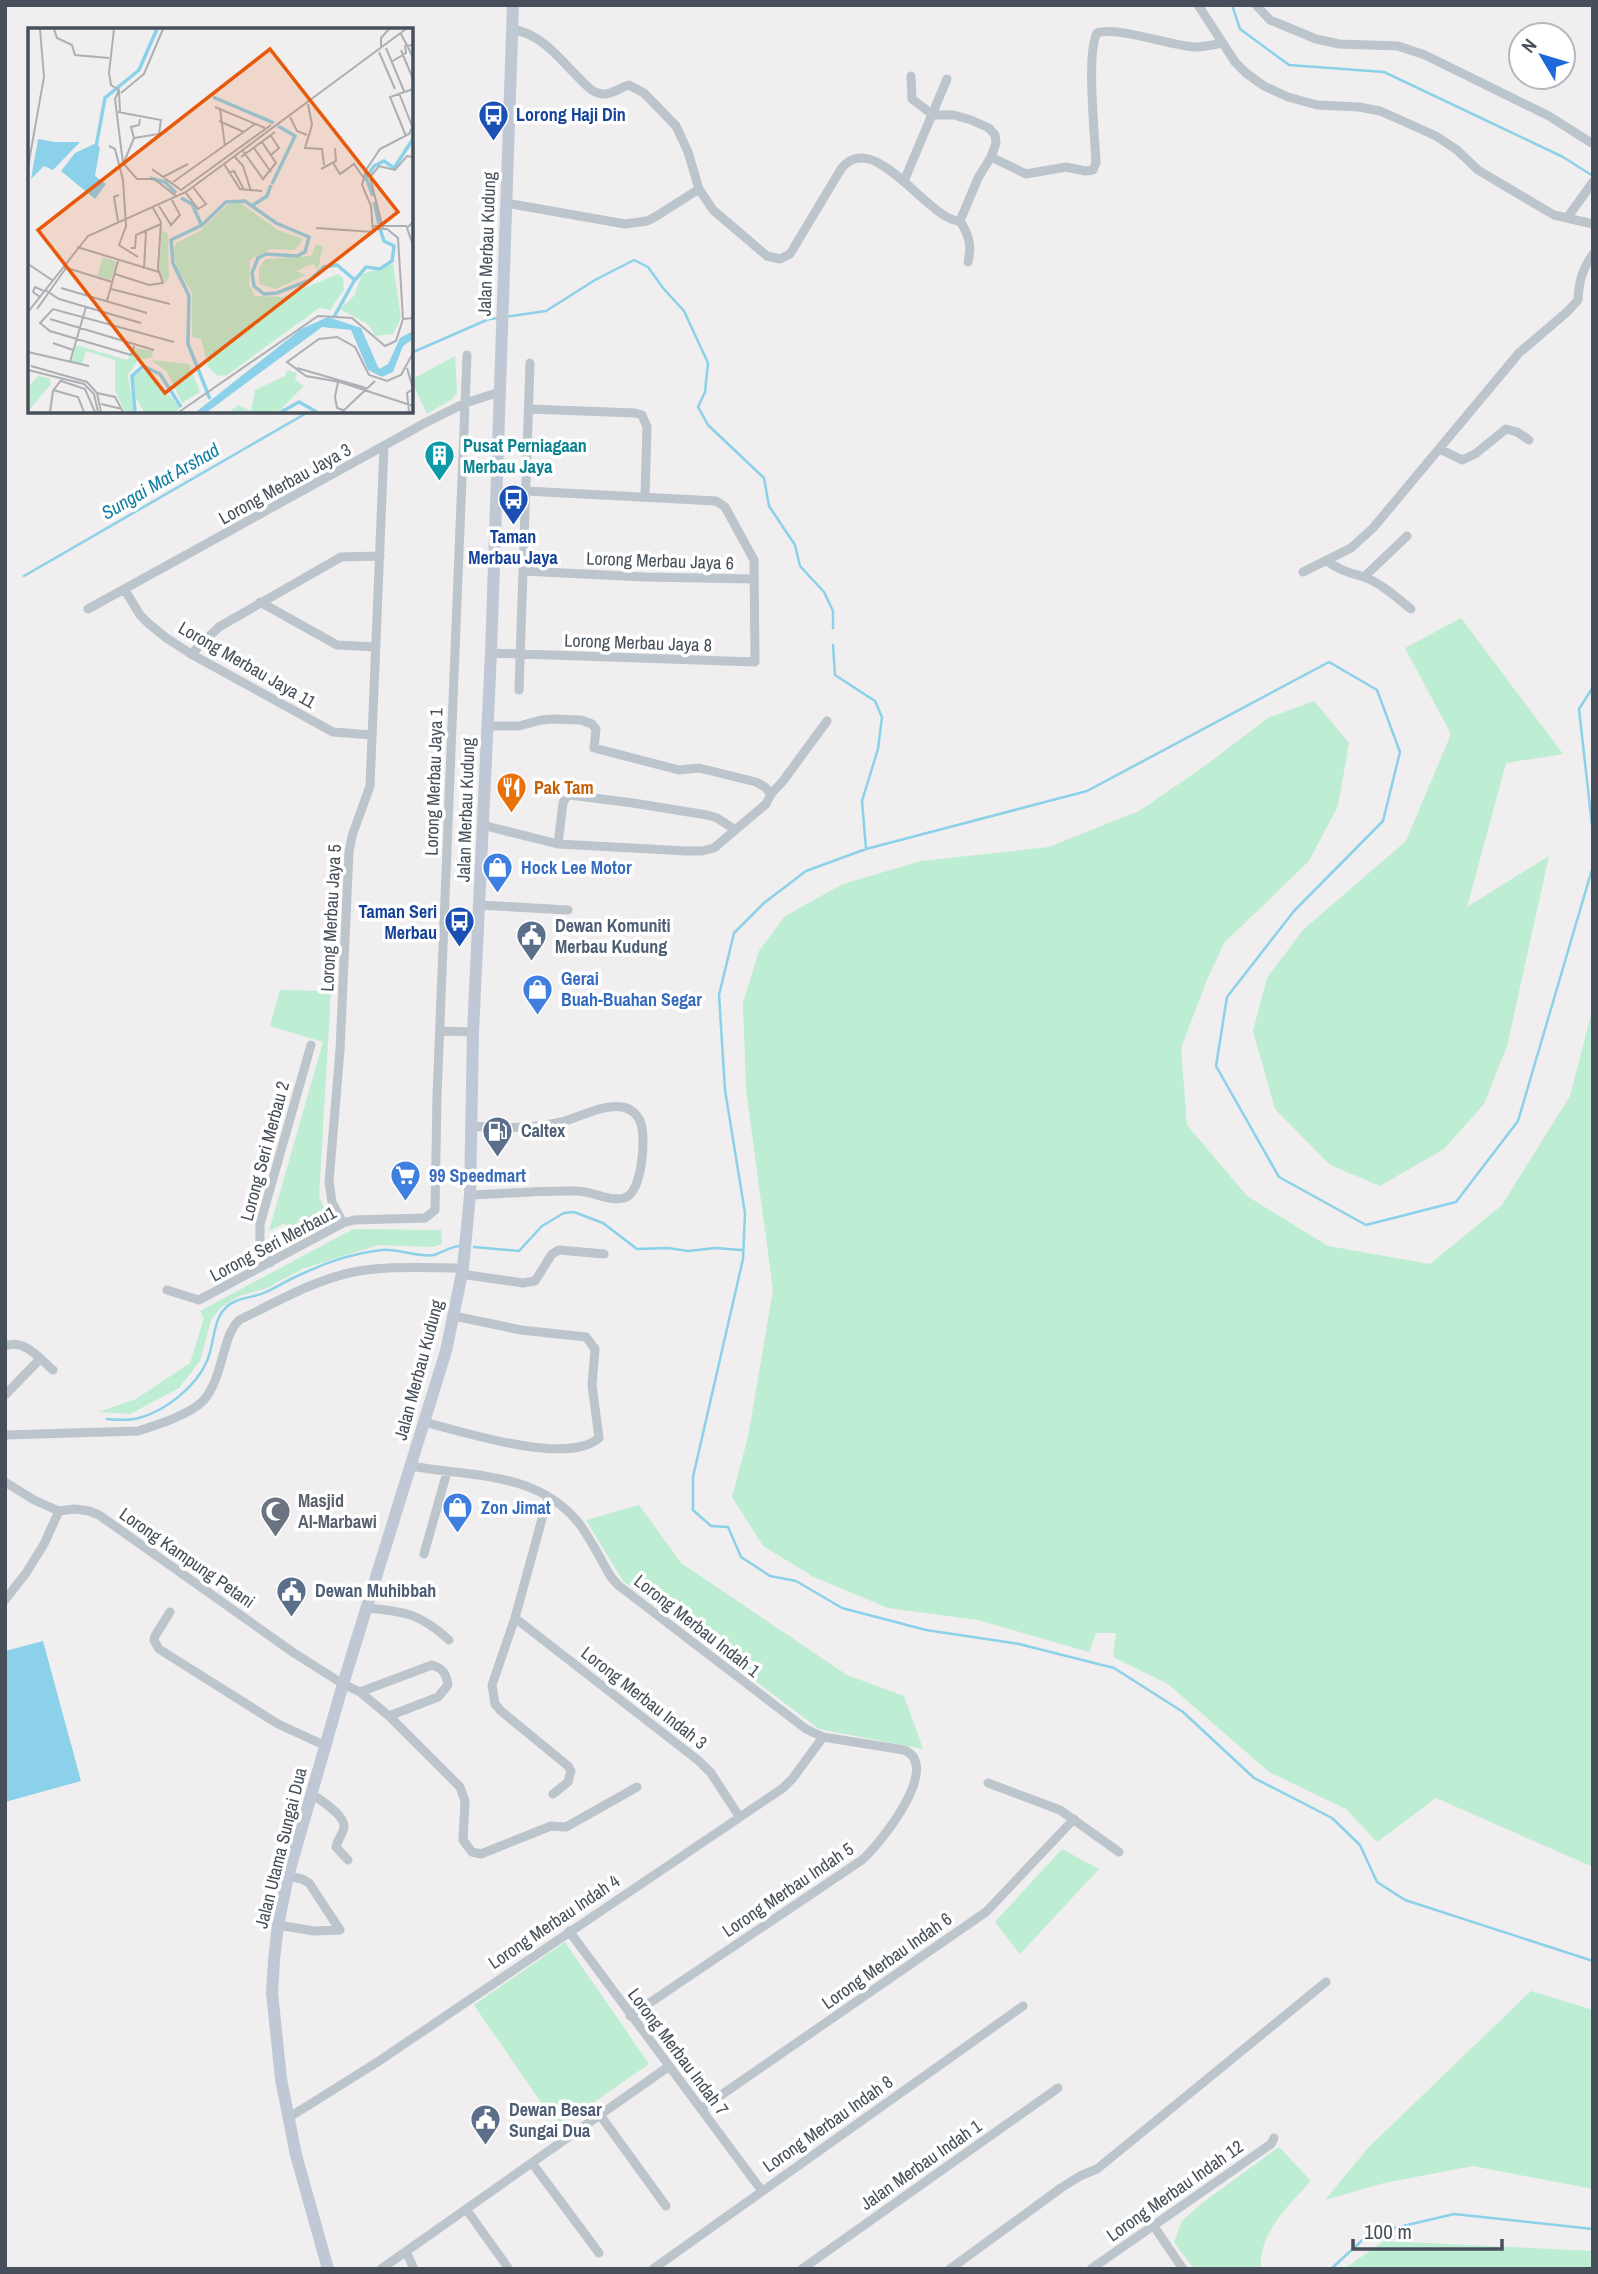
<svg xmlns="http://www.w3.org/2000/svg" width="1598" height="2274" viewBox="0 0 1598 2274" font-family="'Archivo Narrow',sans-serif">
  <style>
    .green { fill: #bdedd2 }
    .water { fill: #8bd1e9 }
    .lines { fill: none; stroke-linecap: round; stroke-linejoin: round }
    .stream { stroke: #8bd1e9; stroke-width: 2.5 }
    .minor { stroke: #bcc4cc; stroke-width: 9 }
    .secondary { stroke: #bfc8d4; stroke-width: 12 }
    .labels { text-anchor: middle; stroke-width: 7; stroke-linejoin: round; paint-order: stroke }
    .transit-label { font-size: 18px; font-weight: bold; fill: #164399; stroke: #fff; text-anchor: start }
    .street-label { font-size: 18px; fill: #47505a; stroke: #fff }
    .culture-label { font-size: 18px; font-weight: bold; fill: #0d838f; stroke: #fff; text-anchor: start }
    .food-label { font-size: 18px; font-weight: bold; fill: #c56008; stroke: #fff; text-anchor: start }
    .shop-label { font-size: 18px; font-weight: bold; fill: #366cbe; stroke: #fff; text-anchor: start }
    .service-label { font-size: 18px; font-weight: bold; fill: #4e5e75; stroke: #fff; text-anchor: start }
    .worship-label { font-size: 18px; font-weight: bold; fill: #5b616d; stroke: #fff; text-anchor: start }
    .water-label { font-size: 19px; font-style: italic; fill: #117ea3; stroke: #fff }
    .inset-river { fill: none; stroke: #8bd1e9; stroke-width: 3.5 }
    .inset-road { fill: none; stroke: #acafb3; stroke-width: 2 }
    .view { fill: #e8590c; fill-opacity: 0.15; stroke: #e8590c; stroke-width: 3.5 }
    .inset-edge { fill: none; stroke: #47505a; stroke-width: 3.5 }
  </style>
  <rect width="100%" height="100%" fill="#f0eeee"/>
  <path class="green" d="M455 356 457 393 452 399 427 414 411 380Z
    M1461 618 1563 754 1506 763 1467 907 1549 856 1507 1046 1484 1104 1444 1149 1380 1186 1330 1165 1275 1109 1253 1031 1267 978 1303 930 1406 841 1451 734 1405 648Z
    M1314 701 1349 743 1338 806 1309 861 1224 943 1206 982 1181 1048 1187 1125 1247 1196 1328 1246 1430 1264 1502 1205 1570 1096 1593 1007V1867L1436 1798 1377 1842 1346 1809 1269 1772 1168 1684 1113 1657 1116 1633H1096L1089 1652 978 1620 888 1608 814 1577 763 1546 732 1497 748 1437 773 1290 746 1089 743 1003 759 951 785 916 843 884 921 861 1049 847 1139 811 1202 768 1268 718Z
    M280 990 331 991 319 1197 327 1213 323 1226 295 1241 285 1223 269 1231 323 1042 270 1026Z
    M353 1229 441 1230 442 1244 433 1247 378 1245 302 1269 267 1288 239 1296 220 1308 211 1320 200 1361 179 1388 130 1414 99 1412 136 1399 190 1363 204 1318 200 1311Z
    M639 1505 681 1563 847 1675 904 1696 923 1749 819 1729 623 1581 586 1520Z
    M1062 1849 1099 1869 1020 1954 995 1922Z
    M565 1942 649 2064 558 2127 474 2005Z
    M1531 1991 1593 2010V2189L1473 2166 1384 2183 1325 2200 1369 2147Z
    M1279 2147 1311 2181C1289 2205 1258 2233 1261 2269H1194L1174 2242 1182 2221 1201 2204Z
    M1384 2241 1593 2251V2269H1344Z"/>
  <path class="water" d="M43 1641 81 1781 5 1802V1651Z"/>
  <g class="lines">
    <path class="stream" d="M1232 5 1240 29 1289 65 1384 72 1563 157 1593 176
      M505 317 546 311 595 280 634 260 648 267 663 288 684 311 708 363 705 392 698 407 708 425 764 478 769 506 795 545 800 566 824 592 833 611V628
      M411 353 489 319 499 318
      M24 576 310 411
      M833 645 835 675 875 701 882 717 878 749 862 801 866 849
      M1593 687 1579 709 1593 834
      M1593 866 1518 1121 1456 1202 1366 1225 1279 1177 1216 1066 1227 997 1294 911 1383 821 1400 752 1377 690 1329 662 1087 791 866 849 806 871 764 903 734 933 719 995 725 1090 745 1213 743 1259 693 1477V1510L711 1526 728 1527 741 1557 770 1576 796 1581 842 1608 926 1630 1019 1644 1114 1668 1183 1712 1254 1778 1332 1818 1360 1845 1377 1882 1405 1900 1593 1961
      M474 1247 519 1251 542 1226 564 1213 574 1212 603 1223 637 1249 668 1248 688 1251 715 1248 742 1250
      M107 1419C117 1420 128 1421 139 1418 165 1411 196 1387 207 1361 216 1341 211 1311 236 1301 245 1297 256 1297 266 1292 279 1286 291 1278 304 1273 327 1262 356 1253 381 1250 397 1248 420 1258 434 1255 443 1252 450 1247 459 1246
      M1331 2269 1369 2234 1454 2214 1593 2229"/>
    <path class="minor" d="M1198 5 1235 62 1246 73 1264 86 1288 97 1317 105 1359 107 1380 111 1405 122 1436 136 1457 150 1478 170 1554 215 1593 224
      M1256 5 1270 20 1316 39 1339 44 1398 46 1425 55 1549 116 1593 144
      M512 29C544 35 559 59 581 80 585 84 592 92 598 93 609 97 619 88 629 85L644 93 676 126 688 152 699 189 713 210 767 256 780 259 790 254 841 169C874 126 929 222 960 221
      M911 76 912 99 933 115H954L971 120 989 128 995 135 996 143 991 157 978 178 960 221
      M991 157 1026 174 1066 167 1085 171 1093 170 1096 163C1095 135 1086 54 1097 33 1116 26 1172 46 1195 47 1204 47 1213 45 1222 43
      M904 181 947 79
      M506 203 625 224 647 221 655 217 699 189
      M1567 218 1593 182
      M960 221C969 235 972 245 968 262
      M529 409 635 413 642 415 647 427 645 497
      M1440 449 1462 460 1475 454 1506 429 1517 432 1529 440
      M1327 561C1341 571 1348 572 1364 577 1381 583 1397 598 1411 609
      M523 571 645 577 754 579
      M1303 572 1351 548 1373 528 1519 353 1567 312 1578 300C1579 281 1582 270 1593 254
      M1364 577 1407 536
      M125 590 140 615 148 623 165 637 191 654 333 732 372 735
      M260 602 337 645 376 647
      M88 609 425 423 465 403 500 392
      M491 653 755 662 754 560 725 507 716 501 526 491
      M191 654 219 627 341 557 380 556
      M519 690 530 363
      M487 726H519L541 720 555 719 581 720 592 724 596 729 594 748 679 770 699 768 756 782 765 787 771 794
      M482 825 558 844 687 851H702L714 848 766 804 771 794 783 781 827 721
      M558 844 563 803 566 797 570 795 633 803 707 815 717 818 734 829
      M479 905 568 910
      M441 1031 473 1032
      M470 1195C505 1194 541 1190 577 1191 592 1191 609 1202 624 1198 642 1194 646 1139 641 1124 639 1116 632 1109 623 1107 601 1104 581 1117 561 1122 530 1129 501 1128 470 1126
      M343 1223 332 1202 329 1182 340 1050 349 852 352 836 370 786 384 447
      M270 1263 260 1243V1224L311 1045
      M461 1274 523 1283 535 1281 552 1254 559 1250 604 1254
      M167 1290 199 1300 343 1223 354 1220 425 1218 435 1210 437 1096 467 355
      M5 1346C24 1338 40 1359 53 1370
      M5 1395 40 1359
      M424 1422C464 1432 567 1466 599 1438L592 1385 595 1349 586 1337 521 1330 454 1316
      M5 1435 138 1431C157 1425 189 1415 203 1401 214 1389 219 1370 223 1355 227 1343 229 1330 239 1320 275 1303 310 1282 349 1273 385 1265 425 1268 463 1268
      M411 1466C470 1477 535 1471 577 1521 591 1538 600 1559 611 1577L618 1585 806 1729 823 1737 904 1750C943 1766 880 1844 862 1860L630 2016
      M5 1482 34 1500 59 1511 75 1509 89 1511 99 1515 294 1653 343 1684 360 1692 389 1716 460 1787 465 1801 463 1840 472 1852 481 1854 551 1826 566 1827 637 1787
      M548 1497 515 1618 492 1685 495 1704 501 1711 568 1766 571 1771 568 1782 553 1794
      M424 1554 447 1472
      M5 1600 26 1573 44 1544 59 1511
      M367 1608C404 1611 421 1614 449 1640
      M170 1612 155 1636 154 1640 159 1649 278 1724 326 1746
      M515 1618 699 1761 711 1773 739 1816
      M360 1692 432 1665C444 1669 446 1674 448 1685L438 1697 389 1716
      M988 1783 1060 1810 1119 1852
      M312 1794C320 1800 344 1814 344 1826 344 1833 337 1840 336 1847L348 1860
      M278 1925 314 1931 340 1930 309 1883 302 1879 288 1876
      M569 1931 762 2191
      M701 2109 986 1912 1074 1819
      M600 2115 666 2206
      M288 2118 376 2063 783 1788 793 1778 823 1737
      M532 2163 599 2253
      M466 2209 509 2269
      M1153 2225 1183 2269
      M406 2251 414 2269
      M381 2269 668 2067
      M653 2269 1023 2006
      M802 2269 1058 2088
      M950 2269 1061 2188 1080 2176 1097 2169 1326 1982
      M1091 2269 1271 2144 1274 2138"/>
    <path class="secondary" d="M328 2269 296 2155 281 2079 272 1993 274 1960 278 1925 288 1876 343 1684 446 1351 463 1268 470 1195 473 1032 491 653 513 5"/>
  </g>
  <defs>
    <symbol id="bus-pin" viewBox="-11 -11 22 30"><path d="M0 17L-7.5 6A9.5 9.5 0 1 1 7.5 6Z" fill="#1a4fb4" stroke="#fff"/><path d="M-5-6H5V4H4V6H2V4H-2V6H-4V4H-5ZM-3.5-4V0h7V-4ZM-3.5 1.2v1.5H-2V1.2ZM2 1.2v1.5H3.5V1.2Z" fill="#fff"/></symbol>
    <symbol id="building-pin" viewBox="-11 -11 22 30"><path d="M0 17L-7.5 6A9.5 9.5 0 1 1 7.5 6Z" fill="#0f9aa8" stroke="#fff"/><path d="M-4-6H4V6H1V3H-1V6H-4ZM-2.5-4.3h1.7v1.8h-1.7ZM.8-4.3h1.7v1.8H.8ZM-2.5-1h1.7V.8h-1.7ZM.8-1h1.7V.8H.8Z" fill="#fff"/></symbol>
    <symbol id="restaurant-pin" viewBox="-11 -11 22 30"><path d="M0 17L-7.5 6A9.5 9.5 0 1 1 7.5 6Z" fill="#e8710a" stroke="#fff"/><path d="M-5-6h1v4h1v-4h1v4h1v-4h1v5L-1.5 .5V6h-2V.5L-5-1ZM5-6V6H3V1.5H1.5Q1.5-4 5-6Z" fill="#fff"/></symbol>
    <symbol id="shop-pin" viewBox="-11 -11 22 30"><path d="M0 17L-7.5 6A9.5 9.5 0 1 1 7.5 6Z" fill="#3f7fe0" stroke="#fff"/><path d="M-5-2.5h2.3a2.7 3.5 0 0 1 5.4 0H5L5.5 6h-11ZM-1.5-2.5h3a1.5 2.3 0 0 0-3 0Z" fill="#fff"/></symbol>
    <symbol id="civic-pin" viewBox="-11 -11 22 30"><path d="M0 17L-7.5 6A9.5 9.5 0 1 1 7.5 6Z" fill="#5c6f8a" stroke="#fff"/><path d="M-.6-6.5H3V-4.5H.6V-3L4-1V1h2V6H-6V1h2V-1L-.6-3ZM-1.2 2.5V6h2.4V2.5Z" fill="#fff"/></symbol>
    <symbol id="fuel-pin" viewBox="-11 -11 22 30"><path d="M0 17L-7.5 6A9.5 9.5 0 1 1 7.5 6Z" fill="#5c6f8a" stroke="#fff"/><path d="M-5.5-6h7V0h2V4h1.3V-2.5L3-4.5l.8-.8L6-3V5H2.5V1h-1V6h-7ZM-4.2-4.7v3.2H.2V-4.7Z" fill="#fff"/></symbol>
    <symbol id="supermarket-pin" viewBox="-11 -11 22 30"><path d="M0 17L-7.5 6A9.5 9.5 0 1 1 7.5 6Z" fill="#3f7fe0" stroke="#fff"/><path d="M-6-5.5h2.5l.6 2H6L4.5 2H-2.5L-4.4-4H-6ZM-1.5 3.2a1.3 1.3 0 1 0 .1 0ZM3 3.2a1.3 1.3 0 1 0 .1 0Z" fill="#fff"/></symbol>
    <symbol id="mosque-pin" viewBox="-11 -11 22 30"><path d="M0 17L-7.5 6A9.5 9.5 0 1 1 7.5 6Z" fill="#6b7280" stroke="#fff"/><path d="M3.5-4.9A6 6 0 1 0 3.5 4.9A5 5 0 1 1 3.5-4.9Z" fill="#fff"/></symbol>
  </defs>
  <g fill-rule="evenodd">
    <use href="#bus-pin" x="476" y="98" width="35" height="47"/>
    <use href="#building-pin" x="422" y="438" width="35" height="47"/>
    <use href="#bus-pin" x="496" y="482" width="35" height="47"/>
    <use href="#restaurant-pin" x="494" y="770" width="35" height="47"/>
    <use href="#shop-pin" x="480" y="850" width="35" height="47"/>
    <use href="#bus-pin" x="442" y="904" width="35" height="47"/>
    <use href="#civic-pin" x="514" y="918" width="35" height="47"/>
    <use href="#shop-pin" x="520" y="972" width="35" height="47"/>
    <use href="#fuel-pin" x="480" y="1114" width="35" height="47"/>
    <use href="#supermarket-pin" x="388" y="1158" width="35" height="47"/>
    <use href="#shop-pin" x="440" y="1490" width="35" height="47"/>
    <use href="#mosque-pin" x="258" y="1494" width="35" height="47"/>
    <use href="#civic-pin" x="274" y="1574" width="35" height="47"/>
    <use href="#civic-pin" x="468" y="2102" width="35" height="47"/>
  </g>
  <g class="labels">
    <g class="transit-label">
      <text x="516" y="121">Lorong Haji Din</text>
      <text x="513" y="543" text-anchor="middle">Taman<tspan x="513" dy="21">Merbau Jaya</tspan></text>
      <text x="437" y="918" text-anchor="end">Taman Seri<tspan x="437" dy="21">Merbau</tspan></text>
    </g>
    <g class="street-label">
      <text transform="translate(487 244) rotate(-88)" y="6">Jalan Merbau Kudung</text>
      <text transform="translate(285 484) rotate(-29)" y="6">Lorong Merbau Jaya 3</text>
      <text transform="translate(660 561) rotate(2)" y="6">Lorong Merbau Jaya 6</text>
      <text transform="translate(638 643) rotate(2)" y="6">Lorong Merbau Jaya 8</text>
      <text transform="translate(247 665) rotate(30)" y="6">Lorong Merbau Jaya 11</text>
      <text transform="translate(434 782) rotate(-88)" y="6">Lorong Merbau Jaya 1</text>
      <text transform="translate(466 810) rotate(-88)" y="6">Jalan Merbau Kudung</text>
      <text transform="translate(331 918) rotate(-87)" y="6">Lorong Merbau Jaya 5</text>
      <text transform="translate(265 1151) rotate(-75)" y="6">Lorong Seri Merbau 2</text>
      <text transform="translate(273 1244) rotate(-28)" y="6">Lorong Seri Merbau1</text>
      <text transform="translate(419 1370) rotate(-75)" y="6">Jalan Merbau Kudung</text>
      <text transform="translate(187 1558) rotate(35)" y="6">Lorong Kampung Petani</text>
      <text transform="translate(697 1626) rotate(38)" y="6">Lorong Merbau Indah 1</text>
      <text transform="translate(644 1698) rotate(38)" y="6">Lorong Merbau Indah 3</text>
      <text transform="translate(281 1848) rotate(-76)" y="6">Jalan Utama Sungai Dua</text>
      <text transform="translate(788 1890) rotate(-34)" y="6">Lorong Merbau Indah 5</text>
      <text transform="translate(554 1922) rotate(-34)" y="6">Lorong Merbau Indah 4</text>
      <text transform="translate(887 1961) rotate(-35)" y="6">Lorong Merbau Indah 6</text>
      <text transform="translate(678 2052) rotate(53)" y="6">Lorong Merbau Indah 7</text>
      <text transform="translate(828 2124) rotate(-35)" y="6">Lorong Merbau Indah 8</text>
      <text transform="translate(921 2165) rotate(-35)" y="6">Jalan Merbau Indah 1</text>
      <text transform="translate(1175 2191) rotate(-35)" y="6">Lorong Merbau Indah 12</text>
    </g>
    <g class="culture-label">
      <text x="463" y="452">Pusat Perniagaan<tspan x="463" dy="21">Merbau Jaya</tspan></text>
    </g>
    <g class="food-label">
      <text x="534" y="794">Pak Tam</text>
    </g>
    <g class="shop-label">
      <text x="521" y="874">Hock Lee Motor</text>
      <text x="561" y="985">Gerai<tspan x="561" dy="21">Buah-Buahan Segar</tspan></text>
      <text x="429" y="1182">99 Speedmart</text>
      <text x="481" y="1514">Zon Jimat</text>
    </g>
    <g class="service-label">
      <text x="555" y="932">Dewan Komuniti<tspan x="555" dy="21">Merbau Kudung</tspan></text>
      <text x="521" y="1137">Caltex</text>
      <text x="315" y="1597">Dewan Muhibbah</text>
      <text x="509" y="2116">Dewan Besar<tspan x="509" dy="21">Sungai Dua</tspan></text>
    </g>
    <g class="worship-label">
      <text x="298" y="1507">Masjid<tspan x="298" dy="21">Al-Marbawi</tspan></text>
    </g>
    <g class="water-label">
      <text transform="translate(160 481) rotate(-30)" y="7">Sungai Mat Arshad</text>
    </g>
  </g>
  <g transform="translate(28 28)">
    <rect width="385" height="385" fill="#f0eeee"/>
    <path d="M211 174 250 202 275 211 267 222 243 221 222 232 221 256 227 268 255 269 310 246 315 250 316 262 302 282 291 280 199 347 190 348 180 339 173 311 164 309V265L149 240 145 222 148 215 172 203 199 177ZM134 202 140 206 141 249 137 255 131 243ZM288 216 295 219 290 241 284 236 268 243 278 247 248 261 231 256V240L237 231 283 228ZM75 229 89 234 83 252 69 248ZM365 236 373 290 365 306 347 308 341 297 312 281 326 268 334 246ZM48 317 99 332 107 320 125 323 124 329 110 332 100 347 106 384H97L87 363V332L58 323 54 336 44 334ZM123 332 161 336 172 364 154 375 139 344ZM118 339 152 380 147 384H116L108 370 105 349ZM259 342 269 345 267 352 276 358 250 384H201L210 377 223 383 227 362 257 348ZM10 348 21 350 23 356 2 381 0 359Z" fill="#bdedd2"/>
    <path d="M10 111 27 114H52L25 142 16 138 3 151ZM66 116 72 119 67 148 78 156 67 171 33 143 47 125ZM300 289 333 300 351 341 360 336 372 310 385 303V311L375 318 365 344 354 349 340 342 323 302 294 299 179 384H168L273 301Z" fill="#8bd1e9"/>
    <path class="inset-river" d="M185 69 246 95M68 119 77 70 111 42 129 1M122 150 137 154 148 165M244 156 267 108 250 98M345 168 338 150 346 138 356 133 366 140 385 111M153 170 164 176 173 196M346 174 351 196M225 177 239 168 243 157M306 289 326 253M182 371 160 316 161 268 145 235 143 212 174 197 198 174 217 173 248 195 281 209 277 224 269 228 238 226 230 230 224 245 226 258 236 266 249 265 282 252 296 239 309 237 327 252 338 239 352 241 364 233 366 218 356 213 352 201M107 384 104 348 115 338 132 346 153 379M253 384 271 374 289 384"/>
    <path class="inset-road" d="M26 1 29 10 44 17 47 27 81 30M86 1 81 45 83 57 91 62 92 84M373 6 385 29M353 20V10L361 1M358 20 376 63M373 22 385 51M351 24 367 61M363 34 378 25 377 18 385 17M91 62 87 71 95 135 109 151H126L148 168M93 65 116 46 135 1M371 65 384 98M280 76 284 97 277 120 294 121 296 137M187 79 237 100M192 81 197 118M90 84 133 92 131 106 106 110M262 89 269 103 279 107M191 93 216 104M243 108 251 120 243 127M378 108 362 69 385 61M81 118 87 121 95 152 98 198 91 217 110 229M226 120 243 144M215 123 235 151 248 135 234 114M207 129 215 138 223 163M213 129 247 104M96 134 106 110 103 99 111 97 112 91M305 135 312 146 326 136 335 149M196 136 212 161 234 163M0 139 16 49 12 1M124 141 153 162 243 97M293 141 308 133 307 120M200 145 206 143 216 162M135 149 160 136M145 154 227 96M158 165 170 181 178 176 165 159M131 178 143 197 152 187 144 172M90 193 86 169 91 167M385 194 379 200 385 217M345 198H379M288 200 345 204 343 178 334 157 338 142 352 121 381 106 385 98M346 201H359L370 210 375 291M355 201 342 149 351 138 367 142 379 128 385 129M49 219 131 244M103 220H107L108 207 133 196M0 236 24 252M36 239 84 254M116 241 118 203M87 246 121 257 135 255 130 241 133 194 125 180M33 260 119 285M83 261 142 276M17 262 31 271 113 295M12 269 5 264 7 259 16 263M79 273 90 233M9 281 38 240M0 284 60 208 158 164 378 1M22 291 126 322M25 315 45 322M107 316 103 327 22 303 12 295 25 281 146 314M0 324 61 338M385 325 373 347 359 353 341 347 327 319 309 309 291 311 259 334 278 348 312 354 385 378M42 334 58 279M3 338 59 354 69 365 73 384M269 340 338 360M379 340 385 361 379 365 381 384M0 342 56 356 66 366 70 384M33 353 57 361 67 384M310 354 307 369 309 380 315 382M25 362 50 369 56 384M69 365 87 369 95 384M73 376 94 381M22 384 25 363 34 351M151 384 290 288 324 290 357 318 368 313 375 291 385 290M314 384 347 353"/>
    <path class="view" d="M242 21 370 184 137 365 10 202Z"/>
    <rect width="385" height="385" class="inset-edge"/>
  </g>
  <rect width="1598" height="2274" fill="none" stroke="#47505a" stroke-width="14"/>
  <g transform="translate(1542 56) rotate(308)"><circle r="33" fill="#ffffff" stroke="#b5b9bd" stroke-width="2"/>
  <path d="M0-5L12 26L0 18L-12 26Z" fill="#1f68d9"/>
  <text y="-10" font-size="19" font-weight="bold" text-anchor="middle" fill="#47505a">N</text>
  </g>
  <path d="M1353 2239v10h149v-10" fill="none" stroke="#47505a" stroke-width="3.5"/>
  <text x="1364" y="2239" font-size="21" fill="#47505a" stroke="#ffffff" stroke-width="5" paint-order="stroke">100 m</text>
</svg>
